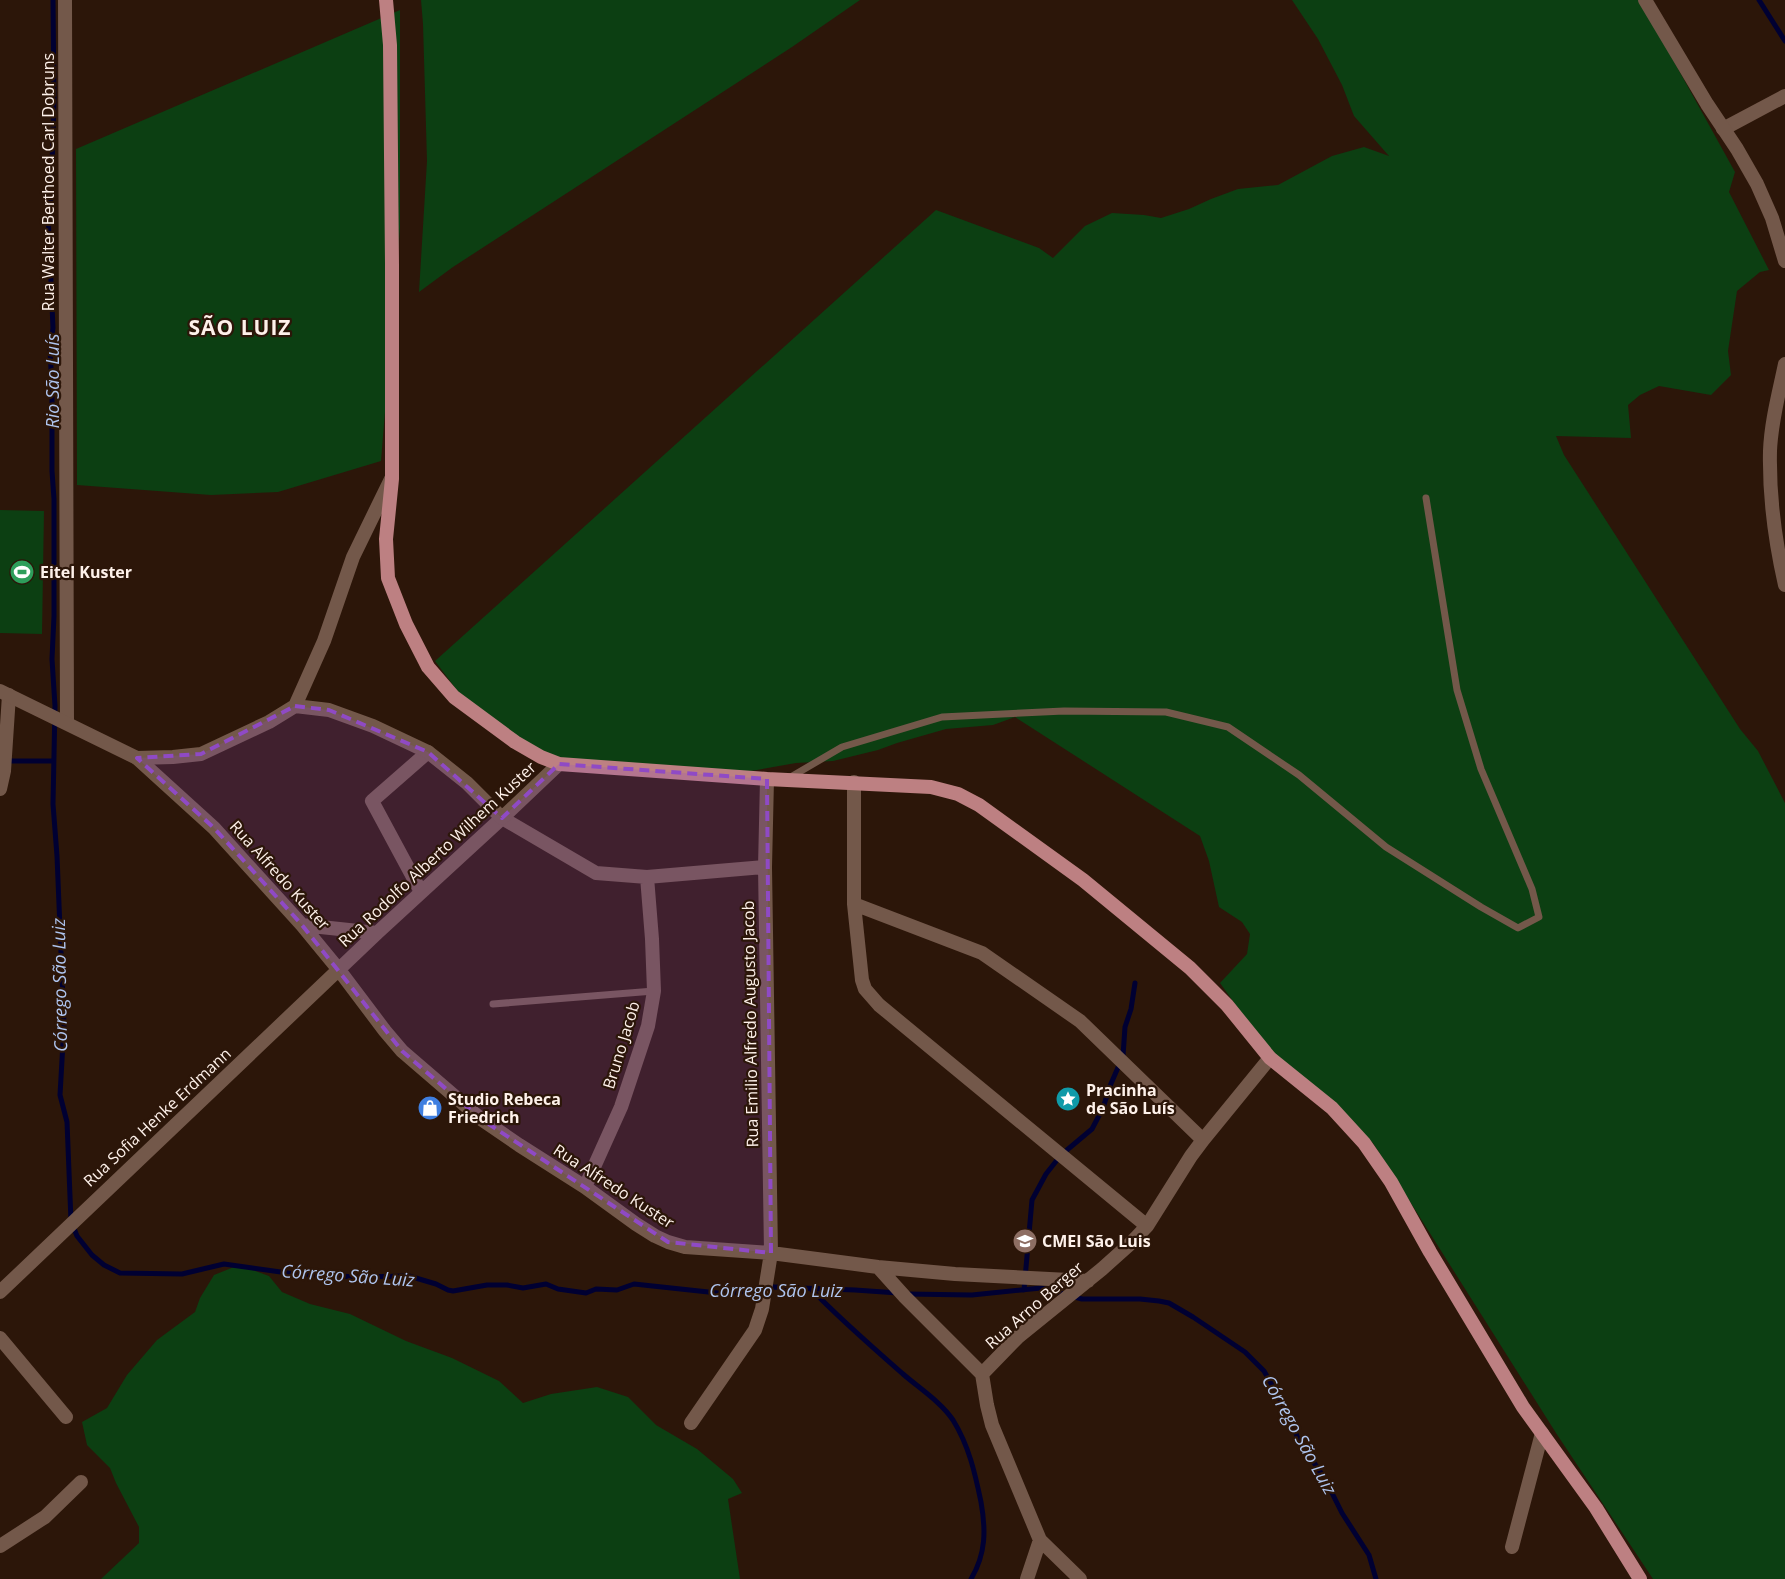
<svg xmlns="http://www.w3.org/2000/svg" width="1785" height="1579" viewBox="0 0 1785 1579" font-family="'Open Sans',sans-serif">
  <style>
    .green { fill: #0c3f12 }
    .lines { fill: none; stroke-linecap: round; stroke-linejoin: round }
    .stream { stroke: #000032; stroke-width: 5 }
    .service { stroke: #73584a; stroke-width: 7 }
    .minor { stroke: #73584a; stroke-width: 14 }
    .tertiary { stroke: #73584a; stroke-width: 14 }
    .primary { stroke: #bd8082; stroke-width: 14 }
    .marked { fill: #8f4ac5; fill-opacity: 0.2; stroke: #8f4ac5; stroke-width: 4; stroke-dasharray: 10 6; stroke-linejoin: round }
    .labels { text-anchor: middle; stroke-width: 4.5; stroke-linejoin: round; paint-order: stroke }
    .street-label { font-size: 16px; fill: #fef1ea; stroke: #2c1609 }
    .poi-label { font-size: 16px; font-weight: bold; fill: #fef1ea; stroke: #2c1609; text-anchor: start }
    .water-label { font-size: 18px; font-style: italic; fill: #afc5ef; stroke: #2c1609 }
    .district-label { font-size: 21px; font-weight: bold; letter-spacing: 1px; fill: #fef1ea; stroke: #2c1609 }
  </style>
  <rect width="100%" height="100%" fill="#2c1609"/>
  <path class="green" d="M421 0H860L792 47 453 267 419 292 427 161 423 24Z
    M1292 0H1640L1735 172 1729 192 1769 270 1760 272 1737 291 1728 351 1731 375 1711 395 1659 386 1640 395 1628 405 1631 438 1556 436 1564 455 1740 729 1758 751 1785 803V1579H1653L1556 1433 1373 1143 1355 1126 1285 1074 1220 983 1247 954 1250 934 1242 922 1219 907 1209 861 1200 836 1015 717 993 725 946 729 897 743 878 750 833 761 796 763 734 774 576 764 525 746 459 693 435 661 936 210 1039 248 1053 258 1085 226 1112 213 1144 215 1161 218 1189 209 1211 199 1238 189 1278 185 1332 156 1364 147 1389 156 1354 116 1342 85 1318 39Z
    M400 10V228L381 461 278 492 211 495 77 485 76 149Z
    M0 510 44 511 42 634 0 633Z
    M239 1265 269 1276 282 1292 310 1304 350 1314 406 1341 452 1358 499 1381 523 1403 551 1394 597 1387 628 1397 656 1425 697 1449 733 1479 742 1493 728 1499 740 1579H101L139 1543V1527L116 1483 110 1468 87 1445 82 1422 107 1408 127 1375 157 1340 195 1312 200 1298 214 1275Z"/>
  <g class="lines">
    <path class="stream" d="M53 0 54 101 51 197 48 214 53 328 50 350 52 387V471L54 499V616L52 659 55 706 53 804 57 856 64 1025 60 1095 67 1122 71 1221 77 1236 92 1255 104 1265 120 1273 182 1274 224 1264 295 1274 359 1277 409 1276 436 1284 448 1290 453 1291 487 1285H507L523 1288 546 1284 558 1289 586 1293 596 1289 617 1290 634 1284 727 1294 774 1287 855 1290 898 1293
      M1759 0 1785 41
      M6 761H53
      M811 1289C840 1319 871 1346 903 1374 919 1388 941 1402 953 1420 969 1446 975 1473 981 1502 986 1530 986 1554 971 1579
      M1024 1290 1032 1200 1046 1174 1061 1155 1092 1129 1103 1108 1110 1086 1123 1056 1125 1027 1131 1009 1135 983
      M907 1294 972 1295 1041 1288 1082 1299H1140L1159 1301 1169 1303 1193 1317 1245 1352 1264 1371 1290 1417 1298 1439 1325 1479 1342 1513 1369 1555 1376 1579"/>
    <path class="service" d="M789 778 842 747 942 717 1064 711 1166 712 1228 727 1299 775 1386 847 1481 907 1518 928 1539 917 1532 889 1481 769 1457 690 1426 498
      M493 1004 654 991"/>
    <path class="minor" d="M65 0 67 723
      M1723 129 1785 96
      M137 758 214 828 302 925 339 970 385 1031 402 1051 481 1119 519 1145 585 1187 636 1224 655 1236 668 1242 685 1247 771 1253 878 1267 955 1274 1088 1281
      M854 782V904L862 980 865 989 879 1005 1147 1226
      M0 789 4 771 9 695
      M421 892 372 801 428 752
      M854 904 982 953 1080 1021 1203 1140
      M302 925 377 933
      M585 1187 621 1107 648 1026 654 991 652 939 647 877
      M878 1267 905 1297 982 1374
      M0 1292 377 933 502 818 596 873 647 877 765 867
      M0 1338 66 1417
      M691 1423 755 1330 762 1309 771 1253 765 867 767 779
      M0 1546 45 1517 81 1482
      M1512 1547 1542 1433
      M1027 1579 1040 1540
      M1080 1579 1040 1540 992 1425 987 1405 982 1374 1018 1337 1102 1269 1131 1243 1147 1226 1191 1156 1203 1140 1270 1058"/>
    <path class="tertiary" d="M1645 0 1707 104 1737 149 1757 184 1772 218 1785 261
      M1785 364C1779 393 1771 422 1770 451 1769 496 1775 541 1785 585
      M0 691 137 758 173 757 201 754 269 722 295 706 324 641 353 557 391 479
      M295 706 329 710 373 726 428 752 467 783 502 818 559 764"/>
    <path class="primary" d="M386 0 390 45 392 264V479L386 539 388 578 406 624 428 667 454 697 515 742 541 757 559 764 767 779 931 787 958 794 979 805 1083 880 1190 968 1227 1005 1270 1058 1332 1108 1364 1143 1391 1182 1430 1252 1523 1407 1596 1508 1640 1579"/>
  </g>
  <path class="marked" d="M295 706 329 710 428 752 502 818 559 764 767 779 771 1253 668 1242 481 1119 402 1051 302 925 214 828 137 758 201 754Z"/>
  <defs>
    <symbol id="stadium-disc" viewBox="-11 -11 22 22"><circle r="9.5" fill="#2e9e5b" stroke="#2c1609"/><path d="M0-5a6.5 5 0 1 0 0 10a6.5 5 0 1 0 0-10ZM-3.5-1.8h7v3.6h-7Z" fill="#fff"/></symbol>
    <symbol id="sight-disc" viewBox="-11 -11 22 22"><circle r="9.5" fill="#0f9aa8" stroke="#2c1609"/><path d="M0-6L1.8-2.2L6-1.7L2.9 1.2L3.7 5.4L0 3.3L-3.7 5.4L-2.9 1.2L-6-1.7L-1.8-2.2Z" fill="#fff"/></symbol>
    <symbol id="shop-disc" viewBox="-11 -11 22 22"><circle r="9.5" fill="#3f7fe0" stroke="#2c1609"/><path d="M-5-2.5h2.3a2.7 3.5 0 0 1 5.4 0H5L5.5 6h-11ZM-1.5-2.5h3a1.5 2.3 0 0 0-3 0Z" fill="#fff"/></symbol>
    <symbol id="school-disc" viewBox="-11 -11 22 22"><circle r="9.5" fill="#8d6e63" stroke="#2c1609"/><path d="M0-5L7-2L0 1L-7-2ZM-4 1L0 2.5L4 1V4Q0 6-4 4Z" fill="#fff"/></symbol>
  </defs>
  <g fill-rule="evenodd">
    <use href="#stadium-disc" x="8" y="558" width="28" height="28"/>
    <use href="#sight-disc" x="1054" y="1085" width="28" height="28"/>
    <use href="#shop-disc" x="416" y="1094" width="28" height="28"/>
    <use href="#school-disc" x="1011" y="1227" width="28" height="28"/>
  </g>
  <g class="labels">
    <g class="street-label">
      <text transform="translate(48 182) rotate(-90)" y="6">Rua Walter Berthoed Carl Dobruns</text>
      <text transform="translate(437 854) rotate(-43)" y="6">Rua Rodolfo Alberto Wilhem Kuster</text>
      <text transform="translate(280 875) rotate(48)" y="6">Rua Alfredo Kuster</text>
      <text transform="translate(750 1024) rotate(-91)" y="6">Rua Emilio Alfredo Augusto Jacob</text>
      <text transform="translate(621 1045) rotate(-73)" y="6">Bruno Jacob</text>
      <text transform="translate(157 1117) rotate(-43)" y="6">Rua Sofia Henke Erdmann</text>
      <text transform="translate(614 1186) rotate(33)" y="6">Rua Alfredo Kuster</text>
      <text transform="translate(1034 1305) rotate(-41)" y="6">Rua Arno Berger</text>
    </g>
    <g class="poi-label">
      <text x="40" y="578">Eitel Kuster</text>
      <text x="1086" y="1096">Pracinha<tspan x="1086" dy="18">de São Luís</tspan></text>
      <text x="448" y="1105">Studio Rebeca<tspan x="448" dy="18">Friedrich</tspan></text>
      <text x="1042" y="1247">CMEI São Luis</text>
    </g>
    <g class="water-label">
      <text transform="translate(53 381) rotate(-90)" y="6">Rio São Luís</text>
      <text transform="translate(60 985) rotate(-91)" y="6">Córrego São Luiz</text>
      <text transform="translate(348 1276) rotate(4)" y="6">Córrego São Luiz</text>
      <text x="776" y="1297">Córrego São Luiz</text>
      <text transform="translate(1299 1435) rotate(61)" y="6">Córrego São Luiz</text>
    </g>
    <g class="district-label">
      <text x="240" y="335">SÃO LUIZ</text>
    </g>
  </g>
</svg>
